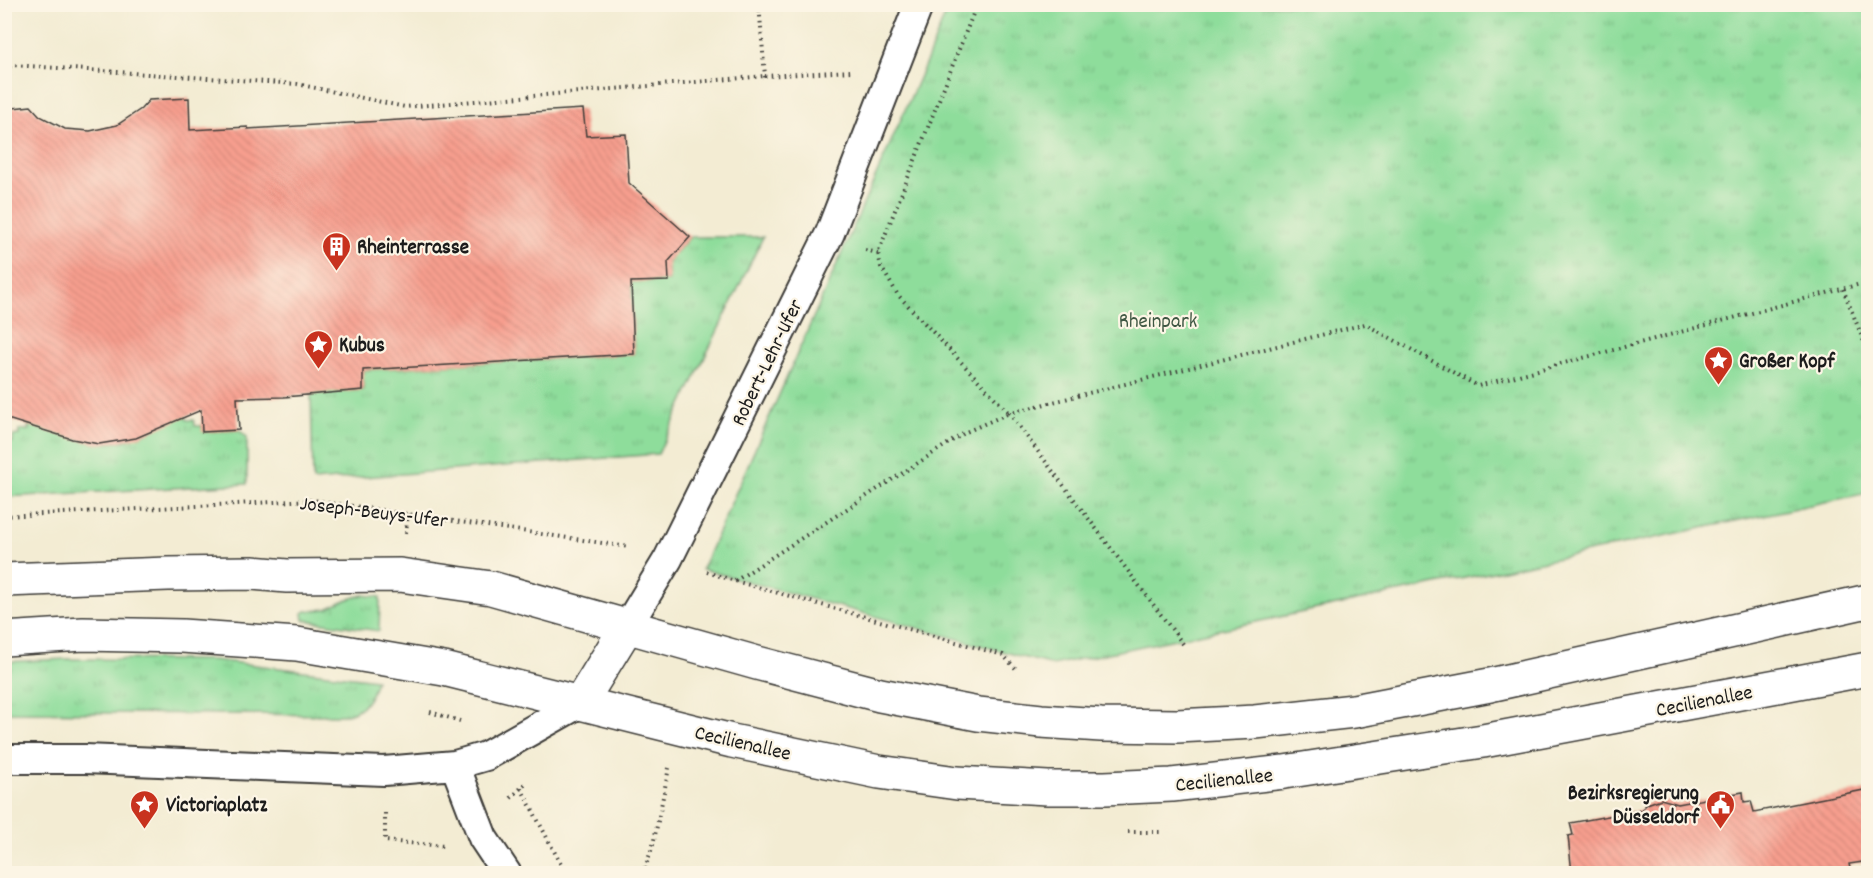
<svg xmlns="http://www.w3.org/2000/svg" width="1873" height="878" viewBox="0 0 1873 878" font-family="Dekko,sans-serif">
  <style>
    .grass { fill: url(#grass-tufts); stroke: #557c5c; stroke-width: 1.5 }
    .building { fill: url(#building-back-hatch) }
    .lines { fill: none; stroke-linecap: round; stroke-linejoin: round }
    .lane-casing { stroke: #3c3b37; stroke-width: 32 }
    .street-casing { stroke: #3c3b37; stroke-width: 36 }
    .primary-casing { stroke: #3c3b37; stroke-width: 36 }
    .path { stroke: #3c3b37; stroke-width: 4; stroke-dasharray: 1.5 4.5; stroke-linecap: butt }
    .lane { stroke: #fff; stroke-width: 28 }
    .street { stroke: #fff; stroke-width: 33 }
    .primary { stroke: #fff; stroke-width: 33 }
    .labels { text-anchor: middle; stroke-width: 4.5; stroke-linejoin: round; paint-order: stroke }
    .poi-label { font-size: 21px; font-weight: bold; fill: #1c1c1c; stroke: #fcf5e5; text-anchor: start }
    .park-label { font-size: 21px; fill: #3e5642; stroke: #fcf5e5 }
    .street-label { font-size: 21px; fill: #1c1c1c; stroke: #fcf5e5 }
  </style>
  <defs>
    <pattern id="grass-tufts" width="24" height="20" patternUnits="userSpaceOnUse" patternTransform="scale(1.5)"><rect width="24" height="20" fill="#8edd9b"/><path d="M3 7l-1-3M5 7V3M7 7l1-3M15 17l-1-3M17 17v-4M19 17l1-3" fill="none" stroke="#7abd85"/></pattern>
    <pattern id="building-back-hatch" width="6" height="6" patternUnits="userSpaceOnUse" patternTransform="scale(1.5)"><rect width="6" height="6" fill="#f79e8e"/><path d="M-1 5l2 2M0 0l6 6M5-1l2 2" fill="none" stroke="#d3887a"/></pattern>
  </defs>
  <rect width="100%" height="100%" fill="#fcf5e5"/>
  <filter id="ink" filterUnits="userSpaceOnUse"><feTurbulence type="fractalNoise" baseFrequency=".0167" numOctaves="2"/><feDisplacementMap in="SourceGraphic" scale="12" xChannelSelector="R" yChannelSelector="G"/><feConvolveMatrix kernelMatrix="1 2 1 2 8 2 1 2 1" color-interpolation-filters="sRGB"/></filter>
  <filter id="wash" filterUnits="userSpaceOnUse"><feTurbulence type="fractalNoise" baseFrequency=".008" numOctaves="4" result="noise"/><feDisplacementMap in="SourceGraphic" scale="24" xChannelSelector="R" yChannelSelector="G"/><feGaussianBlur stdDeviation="1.35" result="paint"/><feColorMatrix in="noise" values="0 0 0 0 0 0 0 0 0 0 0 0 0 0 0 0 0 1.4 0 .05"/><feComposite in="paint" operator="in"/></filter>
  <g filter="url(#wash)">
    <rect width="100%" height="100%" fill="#f3ecd3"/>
    <path class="grass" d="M949 5H1868V493L1052 665 702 569 928 58Z
      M690 237H763L658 454 313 481 311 394 363 390V370L634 354 631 282 669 281 668 262Z
      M178 417H186L187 420H194L195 426H202L203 432 239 430 247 437V484L5 497V443L13 442V436L19 435V430H29L28 426H37L38 423C94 453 124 448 178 417Z
      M362 595 380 597 379 631 304 620 303 613 306 611 327 609 343 601Z
      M66 659 214 660 376 680C371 700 362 712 342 715L5 712V662Z"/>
    <g id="blocks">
      <path class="building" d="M189 98 190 130 248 127V129L583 109 586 136 626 134 629 183 690 237 668 262 669 281 631 282 634 354 363 370V390L284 397 237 398 239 430 202 432 201 410 136 438 99 444 72 439 4 418V109L31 106 40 116 65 129 90 131 117 125 141 109 149 100Z
        M1869 789V861L1849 864 1851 873H1572L1568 836 1573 835 1570 823 1641 810 1647 804 1661 799 1678 804 1743 792 1744 802 1751 801 1754 812Z"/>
    </g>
  </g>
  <g filter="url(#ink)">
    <use href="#blocks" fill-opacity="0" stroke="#3c3b37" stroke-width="1.5"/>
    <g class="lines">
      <defs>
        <path id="lane" d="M628 625 668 559 830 233 919 4
          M4 759H85L384 771 455 765 486 756 580 703
          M455 765 483 838 507 874"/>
        <path id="street" d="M580 703 628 625"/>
        <path id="primary" d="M4 580 168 574 252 573 287 576 400 575 491 588 757 663 880 695 978 714 1041 721 1101 725 1177 726 1255 722 1354 711 1490 685 1868 601
          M4 639 83 634 182 636 297 644 444 669 732 741 879 772 957 783 1048 788H1105L1172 785 1284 772 1483 741 1868 669"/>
      </defs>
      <use href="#lane" class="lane-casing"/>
      <use href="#street" class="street-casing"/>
      <use href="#primary" class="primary-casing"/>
      <path class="path" d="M759 4 765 76 851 71
        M4 69 13 65 297 84 405 107 765 76
        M865 250 878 253
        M1843 289 1868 352
        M4 516 313 500 629 547
        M406 533 408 512
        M707 572 735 581 1003 655 1018 671
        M735 581 966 432 1009 413 898 295 881 267 878 253 977 4
        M1183 644 1009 413 1365 324 1478 386 1868 282
        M430 712 460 721
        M521 788 566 874
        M511 798 527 782
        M385 813V841L444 846
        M1128 832H1161
        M643 874 653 845 669 768"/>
      <use href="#lane" class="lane"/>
      <use href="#street" class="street"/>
      <use href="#primary" class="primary"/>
    </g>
  </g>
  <defs>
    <symbol id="building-pin" viewBox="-11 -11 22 30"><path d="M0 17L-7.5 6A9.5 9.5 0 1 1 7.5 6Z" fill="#c8321e" stroke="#fcf5e5"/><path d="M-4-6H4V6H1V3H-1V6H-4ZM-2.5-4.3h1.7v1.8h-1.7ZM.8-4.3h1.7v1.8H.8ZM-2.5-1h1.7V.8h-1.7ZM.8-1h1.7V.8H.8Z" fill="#fff"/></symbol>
    <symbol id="sight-pin" viewBox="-11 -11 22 30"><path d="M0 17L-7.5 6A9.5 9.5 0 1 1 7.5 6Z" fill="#c8321e" stroke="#fcf5e5"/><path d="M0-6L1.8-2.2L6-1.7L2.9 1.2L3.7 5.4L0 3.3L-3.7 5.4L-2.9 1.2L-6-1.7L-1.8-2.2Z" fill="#fff"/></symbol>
    <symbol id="civic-pin" viewBox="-11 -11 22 30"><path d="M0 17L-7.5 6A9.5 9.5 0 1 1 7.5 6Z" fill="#c8321e" stroke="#fcf5e5"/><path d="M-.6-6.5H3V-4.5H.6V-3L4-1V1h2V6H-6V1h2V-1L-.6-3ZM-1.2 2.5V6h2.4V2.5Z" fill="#fff"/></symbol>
  </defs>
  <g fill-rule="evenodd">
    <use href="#building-pin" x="320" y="230" width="33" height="45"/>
    <use href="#sight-pin" x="302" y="328" width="33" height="45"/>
    <use href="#sight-pin" x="1702" y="344" width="33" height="45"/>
    <use href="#sight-pin" x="128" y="788" width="33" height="45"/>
    <use href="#civic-pin" x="1704" y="788" width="33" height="45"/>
  </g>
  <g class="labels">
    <g class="poi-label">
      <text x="357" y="253">Rheinterrasse</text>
      <text x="339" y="351">Kubus</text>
      <text x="1739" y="367">Großer Kopf</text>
      <text x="1699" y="799" text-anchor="end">Bezirksregierung<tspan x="1699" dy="24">Düsseldorf</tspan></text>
      <text x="166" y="811">Victoriaplatz</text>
    </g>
    <g class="park-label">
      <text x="1158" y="327">Rheinpark</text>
    </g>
    <g class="street-label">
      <text transform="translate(766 362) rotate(-64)" y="7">Robert-Lehr-Ufer</text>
      <text transform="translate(374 511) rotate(7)" y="7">Joseph-Beuys-Ufer</text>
      <text transform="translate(1704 700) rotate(-11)" y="7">Cecilienallee</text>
      <text transform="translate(743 742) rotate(13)" y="7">Cecilienallee</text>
      <text transform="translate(1224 779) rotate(-6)" y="7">Cecilienallee</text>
    </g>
  </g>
  <rect width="1873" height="878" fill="none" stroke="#fcf5e5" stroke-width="24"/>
</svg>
